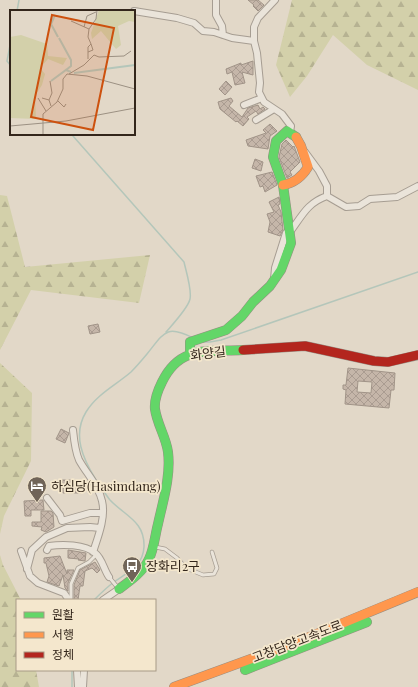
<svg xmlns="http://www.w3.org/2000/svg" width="418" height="687" viewBox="0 0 418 687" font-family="'Playfair Display','Noto Sans KR',serif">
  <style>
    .forest { fill: url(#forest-firs) }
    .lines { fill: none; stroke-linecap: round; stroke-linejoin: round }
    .stream { stroke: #b4c6ba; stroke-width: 1.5 }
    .building { fill: url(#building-cross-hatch); stroke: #a19488; fill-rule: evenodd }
    .lane-casing { stroke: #a69d92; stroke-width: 4.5 }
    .street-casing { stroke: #a69d92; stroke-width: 8 }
    .fast-casing { stroke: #968d82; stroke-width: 10 }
    .slow-casing { stroke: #968d82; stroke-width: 10 }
    .jam-casing { stroke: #968d82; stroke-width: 10 }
    .lane { stroke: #eae4da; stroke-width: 3 }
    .street { stroke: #eae4da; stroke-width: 6 }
    .fast { stroke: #63d668; stroke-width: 9 }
    .slow { stroke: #ff974d; stroke-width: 9 }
    .jam { stroke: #b3261e; stroke-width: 9 }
    .labels { text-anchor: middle; stroke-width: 3.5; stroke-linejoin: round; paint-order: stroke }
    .street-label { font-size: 13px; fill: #33261b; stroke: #f4e7cd }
    .poi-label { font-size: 13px; fill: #33261b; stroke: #f4e7cd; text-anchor: start }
    .inset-river { fill: none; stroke: #b4c6ba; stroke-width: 2 }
    .inset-road { fill: none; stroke: #9c9183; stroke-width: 1 }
    .view { fill: #cd510e; fill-opacity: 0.15; stroke: #cd510e; stroke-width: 2 }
    .inset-edge { fill: none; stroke: #33261b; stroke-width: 2 }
  </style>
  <defs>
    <pattern id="forest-firs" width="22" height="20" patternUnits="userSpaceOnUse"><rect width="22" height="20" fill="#d3d0aa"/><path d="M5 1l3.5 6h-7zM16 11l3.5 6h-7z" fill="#b6b292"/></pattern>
    <pattern id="building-cross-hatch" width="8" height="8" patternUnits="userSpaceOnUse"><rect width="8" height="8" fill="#c5b6a9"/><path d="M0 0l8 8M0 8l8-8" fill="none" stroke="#aa9c91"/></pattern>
  </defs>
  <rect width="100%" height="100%" fill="#e2d8c8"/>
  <path class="forest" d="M292 0H418V90L367 65 333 35 307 76 290 97 276 65Z
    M0 195 7 196 25 267 150 255 139 303 31 290 0 350Z
    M0 363 32 393 31 461 4 516 0 534Z
    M0 555 3 565 21 600H17V670H36L39 687H0Z"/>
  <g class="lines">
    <path class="stream" d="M17 11 19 0
      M11 40 7 61 11 66
      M73 136 184 262C186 271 192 290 190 299 188 308 173 324 166 332
      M202 342H210L221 340 418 272
      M94 600C100 594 107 587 114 582 128 572 143 566 144 547 145 521 125 516 110 500 105 494 101 486 96 480 83 459 72 435 86 412 97 394 116 385 131 372 137 366 142 360 147 354 164 333 166 324 193 338
      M72 687V670"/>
  </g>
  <path class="building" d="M248 0H258L264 5 258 11 253 6 254 5Z
    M253 61V75L242 72 245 83 235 85 232 72 227 74 226 69 241 63V65Z
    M226 81 232 87 225 95 219 89Z
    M231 98 233 101 229 106 242 117 248 108 258 105 260 109 263 107 265 109 258 114 256 111 247 117 249 119 243 126 237 121 236 122 220 109 218 102Z
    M270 124 277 131 270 136 268 149 248 146 246 140 266 133 263 130Z
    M286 140 293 147 294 146 300 162 290 172 292 175 287 178 279 157 282 144Z
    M255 159 263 162 261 171 252 168Z
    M272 172 277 185 265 192 263 186 260 187 256 176Z
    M279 197 280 204 278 205 281 212 283 230 280 236 268 232 270 222 267 214 274 212 269 202Z
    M98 324 100 332 90 334 88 326Z
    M348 368 395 373 394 390H391L389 408 345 404 346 390 343 389V385H346ZM358 381 372 382 371 393 357 392Z
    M61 429 69 433 65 443 56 439Z
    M62 480H75V487L80 486 81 493H63Z
    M43 500 44 510H31V516H25L24 501Z
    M41 511H51L53 513 54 527 46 532 41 530 42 527 32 526V522H41Z
    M68 550 86 553 85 561 78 560 79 559 68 558Z
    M60 556 67 574V570H74L68 583V591L65 588 63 575 59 586 47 582 49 576 46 563H44V558Z
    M95 562 100 570 97 573 92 568 85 571 83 586H80L78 600H74V585L80 570Z"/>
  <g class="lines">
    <defs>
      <path id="lane" d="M155 547 165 549 177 558 186 568 203 575 214 574 217 568 212 552
        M109 577 118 588
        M71 600V584L78 568 89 562 96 555"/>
      <path id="street" d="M216 0V15L222 26 223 35
        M134 11 177 18 194 23 203 31 214 32 232 38 254 41 257 53 260 83 259 92 264 102 282 114 291 126 290 132
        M254 41V27L258 18 275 0
        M244 105 262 98
        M256 120 274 109
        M305 152 319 171 327 186V196
        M274 279 275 268 286 233 290 232C302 216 307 203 327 196L346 207 359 206 370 199 397 197 418 186
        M73 430C74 440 75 451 79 460 86 473 99 486 102 501 106 517 98 537 93 552
        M47 498 60 515 62 521 90 513H103
        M47 550 49 546C62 544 85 544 95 553 102 558 104 570 109 577
        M21 551 30 576 38 583 64 593 69 600
        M27 569 32 550 46 537 67 528 90 527 100 528
        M103 600 119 589
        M77 670 78 687
        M83 687 84 670"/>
      <path id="fast" d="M190 353V342L226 330 242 316 253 302 270 286 281 270 291 243 283 185 273 157 276 141 287 131 296 137
        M119 589C130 581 143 572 149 559 154 549 155 535 158 524 163 501 171 476 168 452 166 437 157 424 155 409 154 400 158 390 162 382 180 345 207 352 243 350
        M245 670 367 622"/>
      <path id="slow" d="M283 185C295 183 302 177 308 167L301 146 296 137
        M174 687 297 642 418 592"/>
      <path id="jam" d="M243 350 305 346 374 361 388 362 418 355"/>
    </defs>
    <use href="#lane" class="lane-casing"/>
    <use href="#street" class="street-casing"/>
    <use href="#fast" class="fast-casing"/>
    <use href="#slow" class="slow-casing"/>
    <use href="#jam" class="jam-casing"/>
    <use href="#lane" class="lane"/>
    <use href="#street" class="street"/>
    <use href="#fast" class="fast"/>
    <use href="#slow" class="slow"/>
    <use href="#jam" class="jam"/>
  </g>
  <defs>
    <symbol id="hotel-pin" viewBox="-11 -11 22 30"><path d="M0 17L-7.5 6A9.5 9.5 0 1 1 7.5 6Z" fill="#706458" stroke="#f4e7cd"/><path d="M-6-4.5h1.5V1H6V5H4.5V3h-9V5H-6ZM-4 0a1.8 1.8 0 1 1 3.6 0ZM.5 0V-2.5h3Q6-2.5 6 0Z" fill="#fff"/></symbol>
    <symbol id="bus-pin" viewBox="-11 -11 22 30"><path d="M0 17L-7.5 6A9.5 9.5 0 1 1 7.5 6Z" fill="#706458" stroke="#f4e7cd"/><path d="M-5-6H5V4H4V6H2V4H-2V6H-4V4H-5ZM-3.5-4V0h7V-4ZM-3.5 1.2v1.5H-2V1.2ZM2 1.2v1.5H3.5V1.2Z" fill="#fff"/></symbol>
  </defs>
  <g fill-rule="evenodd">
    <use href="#hotel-pin" x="26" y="475" width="22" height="30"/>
    <use href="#bus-pin" x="121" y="555" width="22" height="30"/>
  </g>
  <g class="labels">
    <g class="street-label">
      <text transform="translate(208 353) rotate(-7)" y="5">화양길</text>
      <text transform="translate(297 641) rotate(-21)" y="5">고창담양고속도로</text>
    </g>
    <g class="poi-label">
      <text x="51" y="491">하심당(Hasimdang)</text>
      <text x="146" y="571">장화리2구</text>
    </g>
  </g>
  <g transform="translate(10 10)">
    <rect width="125" height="125" fill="#e2d8c8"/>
    <path d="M89 0H125V12L119 11 108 16 111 35 106 39 91 21 82 29 81 23ZM11 25 37 34 38 46 57 48 53 55 38 49 30 58 35 64 32 75 25 86 26 109 0 108V27Z" fill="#d3d0aa"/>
    <path class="inset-river" d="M45 5 41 14 48 27M49 28 61 50V56L56 60M64 63 125 55M41 71 56 60 61 62"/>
    <path class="inset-road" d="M61 11 79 19 78 27 81 34M74 17 77 6 86 2M79 19 86 9 87 0M78 49V37L81 34 83 40 78 42M74 55 84 45 89 47 114 46 121 41M59 64 74 55M28 88 36 101M32 88 39 90 41 96M39 90 42 83 40 71M48 91 54 97 56 94M0 116 56 111 125 98M33 125V104L47 92 53 79V69L57 64 77 66 125 79"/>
    <path class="view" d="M42 5 104 18 83 120 21 107Z"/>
    <rect width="125" height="125" class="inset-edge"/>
  </g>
  <rect x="16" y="599" width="140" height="72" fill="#f4e7cd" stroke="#a79a86"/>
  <rect x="24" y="612" width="20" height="6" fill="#63d668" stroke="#a79a86"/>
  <text x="52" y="619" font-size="12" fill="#33261b">원활</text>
  <rect x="24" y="632" width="20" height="6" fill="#ff974d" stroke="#a79a86"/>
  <text x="52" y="639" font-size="12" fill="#33261b">서행</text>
  <rect x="24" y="652" width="20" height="6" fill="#b3261e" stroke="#a79a86"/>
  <text x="52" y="659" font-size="12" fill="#33261b">정체</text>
</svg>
